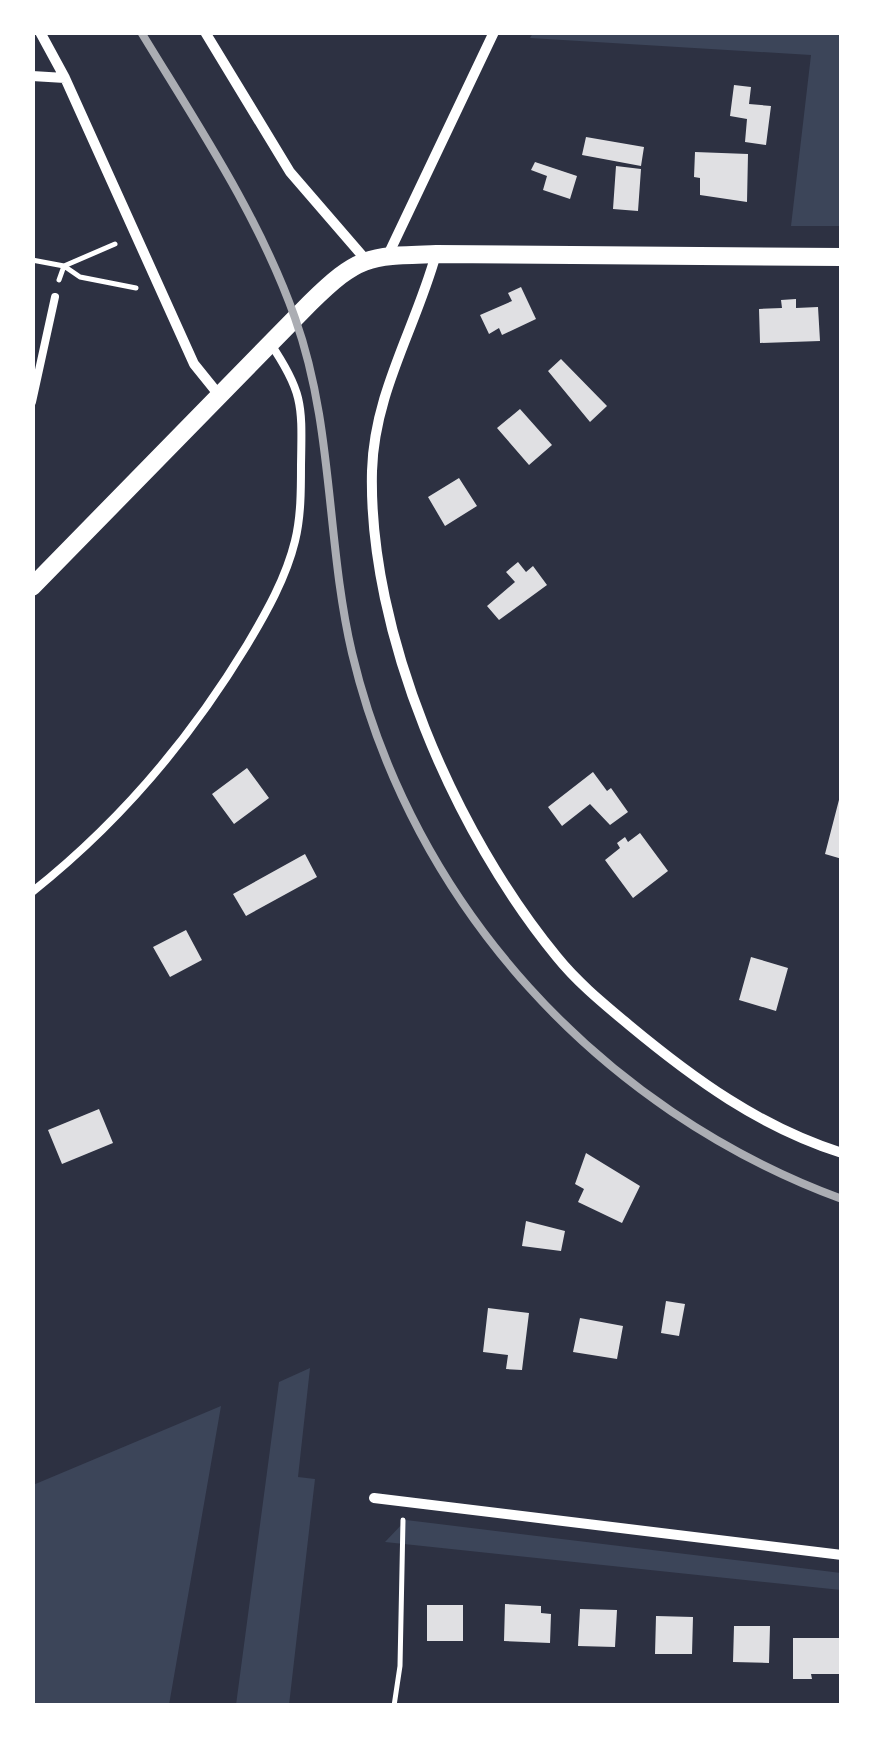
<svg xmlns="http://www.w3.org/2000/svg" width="874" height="1738" viewBox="0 0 874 1738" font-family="'Open Sans',sans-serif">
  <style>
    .green { fill: #3c4559 }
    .building { fill: #e0e0e3 }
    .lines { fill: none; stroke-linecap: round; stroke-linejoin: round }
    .path { stroke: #fff; stroke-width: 5 }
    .service { stroke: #fff; stroke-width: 8 }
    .minor { stroke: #fff; stroke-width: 10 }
    .tertiary { stroke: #fff; stroke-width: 18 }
    .rail { stroke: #abadb3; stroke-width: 8 }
  </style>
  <rect width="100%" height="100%" fill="#2d3142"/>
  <path class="green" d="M533 33H841V226H791L811 55 530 38Z
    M310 1368 298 1477 315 1479 289 1705H236L279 1382Z
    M221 1406 169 1705H33V1485Z
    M406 1520 841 1573V1590L385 1542Z"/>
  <path class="building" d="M734 85 751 87 749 104 771 106 766 145 745 142 747 119 730 116Z
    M586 137 644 147 641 166 582 155Z
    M695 152 748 154 747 202 700 195V178L694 177Z
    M535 162 577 176 570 199 543 190 547 176 531 170Z
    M616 166 641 169 638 211 613 209Z
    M521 287 536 319 502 335 499 328 489 334 480 315 512 301 508 293Z
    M796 299V308L818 307 820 341 760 343 759 309 782 308 781 300Z
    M561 359 607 406 590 422 548 371Z
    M520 409 552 445 529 465 497 428Z
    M459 478 477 506 445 526 428 497Z
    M518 562 526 572 533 566 547 585 499 620 487 606 515 582 506 572Z
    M247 768 269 798 234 824 212 794Z
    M593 772 607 791 611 788 628 812 610 825 590 804 562 826 548 807Z
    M840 796H842V859L825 854Z
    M640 833 668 871 633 898 605 860 620 848 617 843 625 837 628 842Z
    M305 854 317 877 246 916 233 894Z
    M186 930 202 960 170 977 153 947Z
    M751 957 788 968 776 1011 739 1000Z
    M99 1109 113 1143 62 1164 48 1130Z
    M586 1153 640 1186 622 1223 578 1202 584 1189 575 1184Z
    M526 1221 565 1231 561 1251 522 1246Z
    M666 1301 685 1304 679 1336 661 1333Z
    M488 1308 529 1313 522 1370 506 1369 508 1355 483 1352Z
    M580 1318 623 1326 617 1359 573 1352Z
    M505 1604 541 1606V1613L551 1614 550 1643 504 1641Z
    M427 1605H463V1641H427Z
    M580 1609 617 1610 615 1647 578 1646Z
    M656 1616 693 1617 692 1654H655Z
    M734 1626H770L769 1663 733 1662Z
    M793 1638H842V1674H811L812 1679H793Z"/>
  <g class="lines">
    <path class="path" d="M32 260 64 266 115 244
      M59 280 64 266 80 277 136 288
      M394 1706 400 1666 403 1520"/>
    <path class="service" d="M32 402 55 297
      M32 892C119 823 190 739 247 645 266 613 286 578 295 541 301 517 301 490 301 465 302 406 304 393 270 343"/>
    <path class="minor" d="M40 32 65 78 194 364 219 395
      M205 32 290 172 366 260
      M32 76 65 78
      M436 254C416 327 374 393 372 471 368 633 455 833 557 957 578 983 604 1004 629 1025 694 1079 760 1127 842 1153
      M388 255 494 32
      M374 1498 842 1555"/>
    <path class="tertiary" d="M32 587 310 303C359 255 368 256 436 254L842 257"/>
    <path class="rail" d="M141 32C197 124 259 216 295 318 334 427 326 542 352 653 412 905 600 1110 842 1199"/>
  </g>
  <rect width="874" height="1738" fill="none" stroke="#ffffff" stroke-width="70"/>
</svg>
